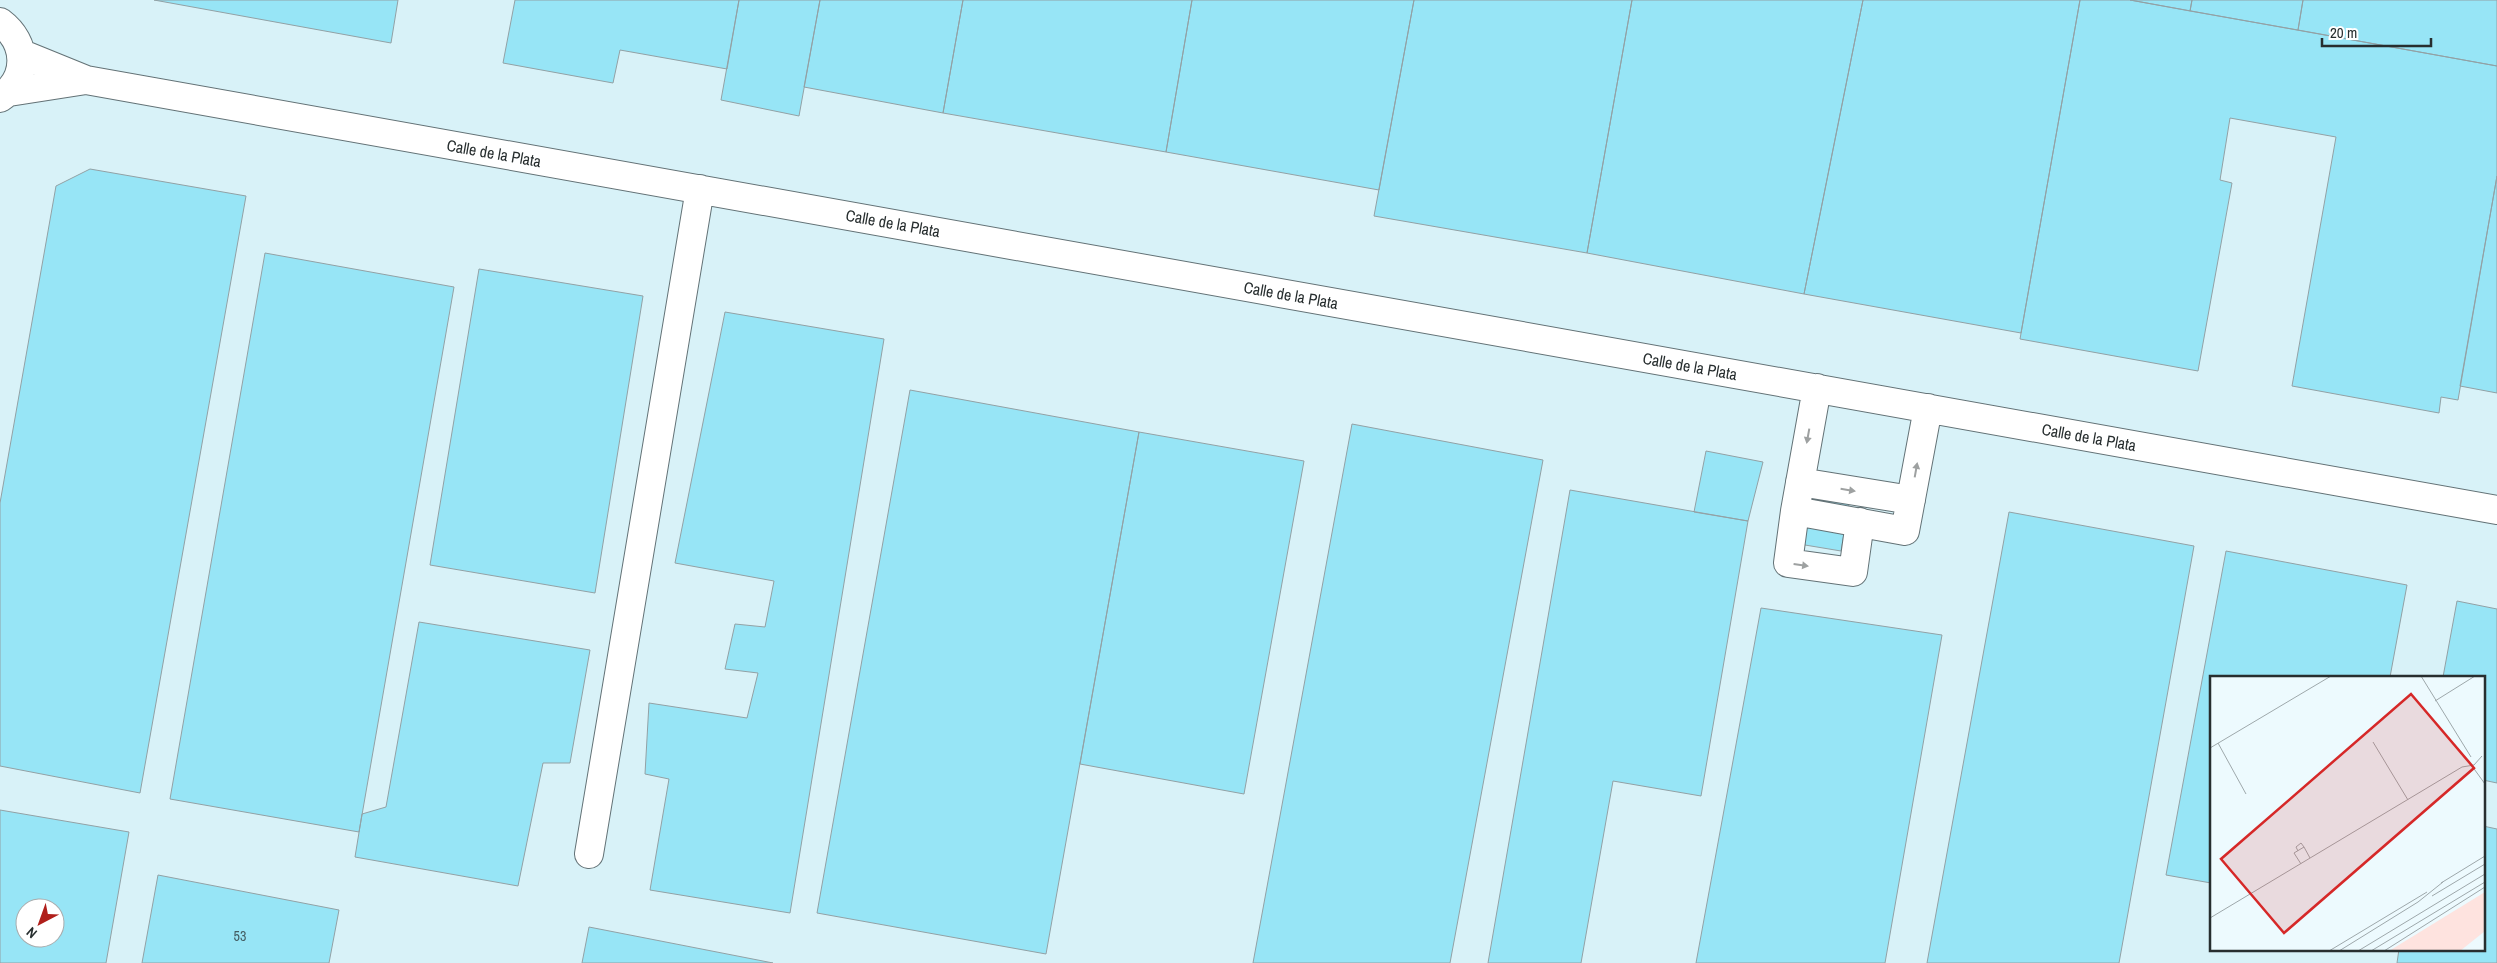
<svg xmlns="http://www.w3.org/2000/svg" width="2497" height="963" viewBox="0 0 2497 963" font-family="'Archivo Narrow',sans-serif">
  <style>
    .built { fill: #d8f2f8; fill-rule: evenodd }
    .building { fill: #97e5f6; stroke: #92a1a5; fill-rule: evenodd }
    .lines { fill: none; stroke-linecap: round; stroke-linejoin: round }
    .minor-casing { stroke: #637276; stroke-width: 30 }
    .minor { stroke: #fff; stroke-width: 28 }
    .oneway { fill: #9ea1a1 }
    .labels { text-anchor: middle; stroke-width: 4; stroke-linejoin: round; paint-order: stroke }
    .number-label { font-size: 14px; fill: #435c61 }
    .street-label { font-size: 16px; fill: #272e2f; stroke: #fff }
    .inset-road { fill: none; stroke: #9ea8ab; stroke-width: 1 }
    .view { fill: #d62828; fill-opacity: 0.15; stroke: #d62828; stroke-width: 2.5 }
    .inset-edge { fill: none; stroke: #272e2f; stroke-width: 2.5 }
  </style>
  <rect width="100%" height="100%" fill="#edfafe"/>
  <path class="built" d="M0 0H2497V963H0ZM2211 677H2483V949H2211ZM25 908H55V938H25Z"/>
  <path class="building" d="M154 0H398L391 43Z
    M515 0H739L727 69 620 50 613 83 503 63Z
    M739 0H820L799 116 721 100Z
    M820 0H963L943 113 804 87Z
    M963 0H1192L1166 152 943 113Z
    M1192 0H1414L1379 190 1166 152Z
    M1414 0H1632L1587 253 1374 216Z
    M1632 0H1863L1804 294 1587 253Z
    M1863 0H2080L2021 333 1804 294Z
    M2080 0H2130L2497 66V176L2458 400 2441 397 2439 413 2292 386 2336 137 2230 118 2220 180 2232 183 2198 371 2020 339Z
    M2130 0H2192L2190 11Z
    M2192 0H2303L2298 30 2190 11Z
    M2303 0H2497V66L2298 30Z
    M90 169 246 196 140 793 0 766V503L56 186Z
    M2497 176V393L2460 386Z
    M265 253 454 287 359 832 170 799Z
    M479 269 643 296 595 593 430 565Z
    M725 312 884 339 790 913 650 890 669 779 645 774 649 703 747 718 758 673 725 669 735 624 765 627 774 581 675 563Z
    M910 390 1139 432 1046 954 817 913Z
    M1352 424 1543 460 1450 963H1253Z
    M1139 432 1304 461 1244 794 1080 764Z
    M1706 451 1763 462 1748 521 1694 512Z
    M1810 478 1852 486 1841 551 1799 544Z
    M1570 490 1748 521 1701 796 1613 781 1581 963H1488Z
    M2009 512 2194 546 2119 963H1927Z
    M2226 551 2407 585 2390 677H2211V883L2166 875Z
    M2457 601 2497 609V783L2483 780V677H2443Z
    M1761 608 1942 635 1885 963H1696Z
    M419 622 590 650 570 763H543L518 886 355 857 362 814 386 807Z
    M0 810 129 832 106 963H0ZM25 908H55V938H25Z
    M2483 826 2497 829V963H2397L2399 949H2483Z
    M158 875 339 910 329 963H142Z
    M589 927 773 963H582Z"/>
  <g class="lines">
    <defs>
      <path id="minor" d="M0 22C28 43 29 78 0 98
        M22 54 86 80 2497 510
        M9 92 86 80
        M1817 388 1795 511 1905 531 1928 408
        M1800 482 1911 500
        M1795 511 1788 563 1853 572 1860 522
        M589 854 700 189"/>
    </defs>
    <use href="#minor" class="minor-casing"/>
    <use href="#minor" class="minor"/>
  </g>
  <defs><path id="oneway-solid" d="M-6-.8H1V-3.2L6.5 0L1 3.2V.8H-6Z" transform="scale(1.25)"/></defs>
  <g class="oneway">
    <use href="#oneway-solid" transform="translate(1808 436) rotate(100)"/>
    <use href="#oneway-solid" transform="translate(1916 470) rotate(-80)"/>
    <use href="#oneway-solid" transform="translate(1848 490) rotate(9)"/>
    <use href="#oneway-solid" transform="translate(1801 565) rotate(8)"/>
  </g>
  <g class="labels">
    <g class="number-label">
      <text x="240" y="941">53</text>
    </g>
    <g class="street-label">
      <text transform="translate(494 153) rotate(10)" y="6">Calle de la Plata</text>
      <text transform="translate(893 223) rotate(10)" y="6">Calle de la Plata</text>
      <text transform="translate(1291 295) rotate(10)" y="6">Calle de la Plata</text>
      <text transform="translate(1690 366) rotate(10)" y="6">Calle de la Plata</text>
      <text transform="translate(2089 437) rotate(10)" y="6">Calle de la Plata</text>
    </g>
  </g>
  <g transform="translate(2210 676)">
    <rect width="275" height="275" fill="#edfafe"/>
    <path d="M275 216V255L250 275H179Z" fill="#fee3df"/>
    <path class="inset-road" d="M211 0 261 81M225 25 265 0M163 66 198 124M8 67 36 118M0 72 121 0M262 90 275 108M88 175 86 171 91 167 94 171M91 188 84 177 94 171 100 182M231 207 275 180M222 220 275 188M0 242 252 91 264 89 272 80M119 275 217 216M129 275 208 226 233 206M148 275 275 198M161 275 275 206M174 275 275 211"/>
    <path class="view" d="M201 18 264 92 74 257 11 183Z"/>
    <rect width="275" height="275" class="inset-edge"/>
  </g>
  <g transform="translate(40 923) rotate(221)"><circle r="24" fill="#ffffff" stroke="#a9abac"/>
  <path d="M0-4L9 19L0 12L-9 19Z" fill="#b01f1b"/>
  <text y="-8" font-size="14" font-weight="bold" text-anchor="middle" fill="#272e2f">N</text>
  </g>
  <path d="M2322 38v8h109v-8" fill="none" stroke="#272e2f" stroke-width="2.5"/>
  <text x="2330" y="38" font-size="15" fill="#272e2f" stroke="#ffffff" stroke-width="4" paint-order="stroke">20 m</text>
</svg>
